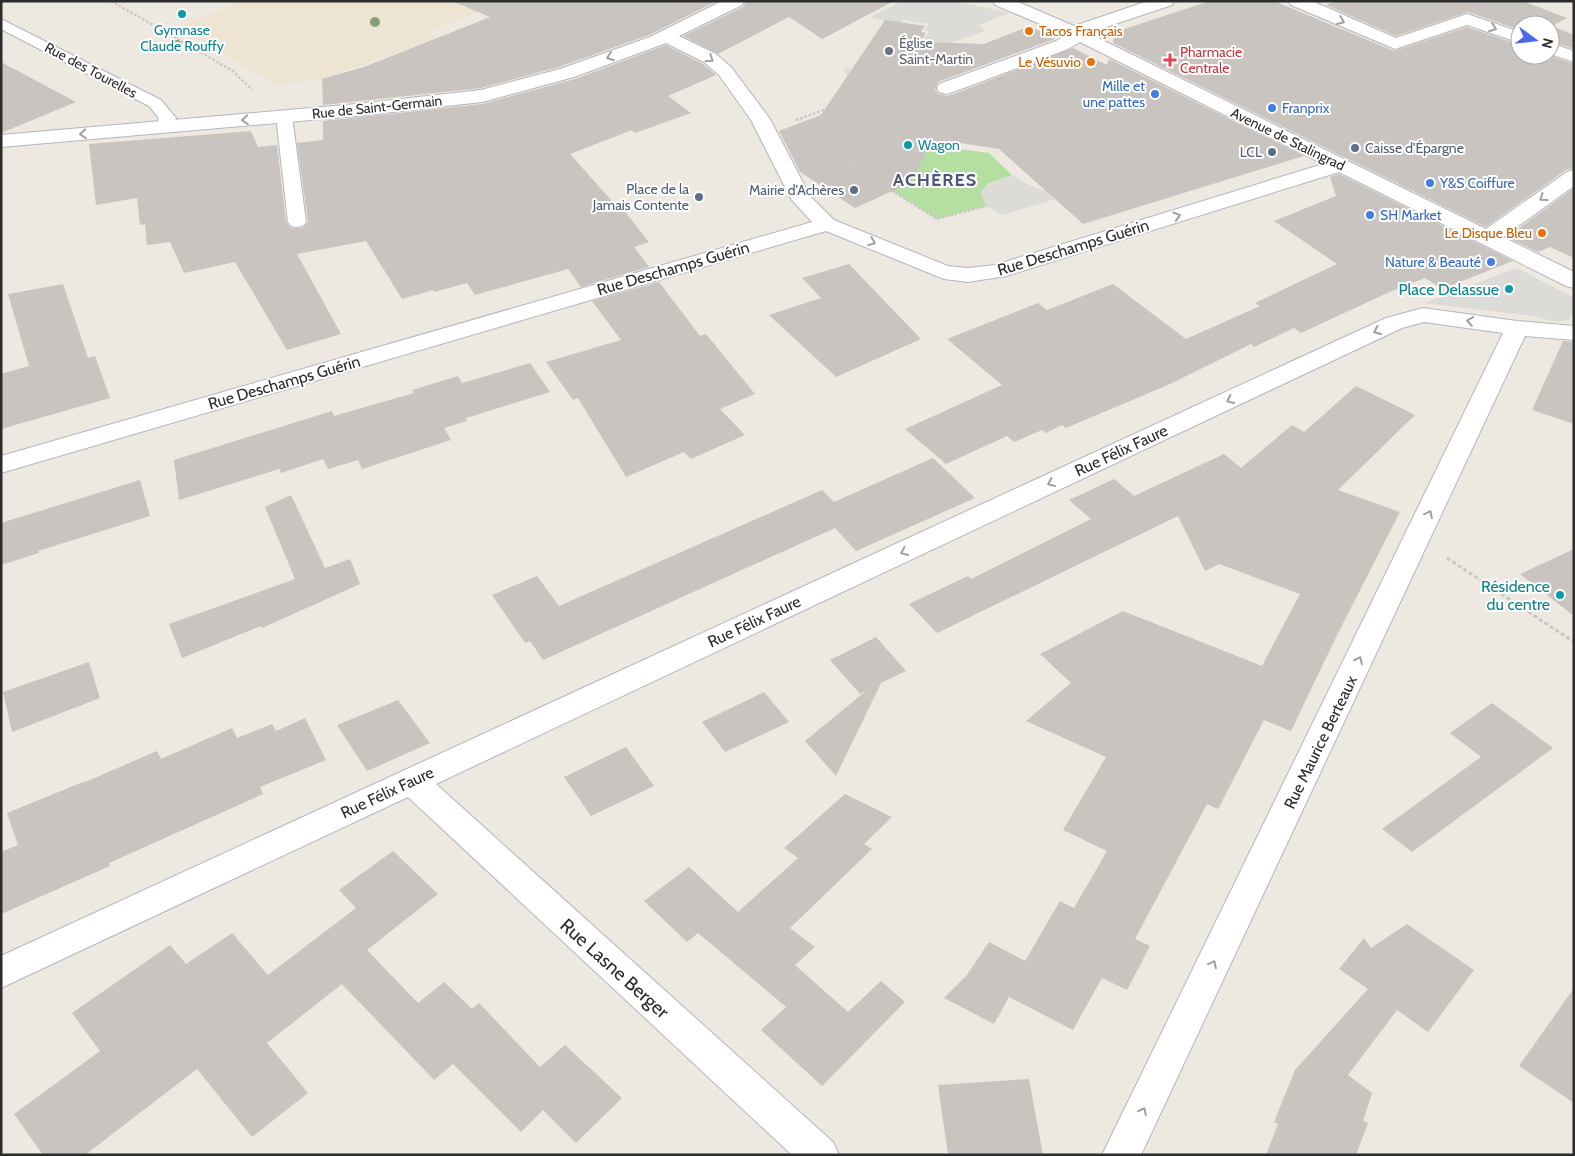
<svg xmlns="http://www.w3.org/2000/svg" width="1575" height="1156" viewBox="0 0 1575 1156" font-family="Cabin,sans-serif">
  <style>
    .education { fill: #ede4d1 }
    .green { fill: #b5dfa1 }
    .plaza { fill: #dddbd7 }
    .building { fill: #c9c4bf }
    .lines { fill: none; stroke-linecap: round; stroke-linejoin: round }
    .lane-casing { stroke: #b3b6bf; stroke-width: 2 }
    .street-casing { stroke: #b3b6bf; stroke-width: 2 }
    .path-far1 { stroke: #c8c8c8; stroke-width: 2.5; stroke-dasharray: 2.5 2; stroke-linecap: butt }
    .path { stroke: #c8c8c8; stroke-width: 3; stroke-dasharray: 4 2.5; stroke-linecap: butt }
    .lane { fill: #fff; fill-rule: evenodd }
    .street { fill: #fff; fill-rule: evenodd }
    .tree { fill: #83a077 }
    .oneway { stroke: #a0a0a0 }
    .culture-dot { fill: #0f9aa8; stroke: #fff; stroke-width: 2 }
    .food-dot { fill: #e8710a; stroke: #fff; stroke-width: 2 }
    .worship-dot { fill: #6b7280; stroke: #fff; stroke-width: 2 }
    .health-dot { fill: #e0444e; stroke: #fff; stroke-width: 2 }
    .shop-dot { fill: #3f7fe0; stroke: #fff; stroke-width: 2 }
    .service-dot { fill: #5c6f8a; stroke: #fff; stroke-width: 2 }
    .labels { text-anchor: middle; stroke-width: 4; stroke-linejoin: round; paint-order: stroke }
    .far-culture-label { font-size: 14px; fill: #0d838f; stroke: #fff }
    .far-food-label { font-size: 14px; fill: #c56008; stroke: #fff; text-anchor: end }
    .far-worship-label { font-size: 14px; fill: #5b616d; stroke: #fff; text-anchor: start }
    .far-health-label { font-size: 14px; fill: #be3a42; stroke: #fff; text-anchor: start }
    .far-street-label { font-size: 14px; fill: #2c2c2c; stroke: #fff }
    .far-shop-label { font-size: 14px; fill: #366cbe; stroke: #fff; text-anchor: start }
    .far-service-label { font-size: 14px; fill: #4e5e75; stroke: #fff; text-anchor: end }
    .street-label { font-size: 16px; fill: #2c2c2c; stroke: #fff }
    .culture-label { font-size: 16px; fill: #0d838f; stroke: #fff; text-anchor: end }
    .far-district-label { font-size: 18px; font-weight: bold; letter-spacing: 1px; fill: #50567a; stroke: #fff }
    .near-street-label { font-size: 19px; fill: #2c2c2c; stroke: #fff }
  </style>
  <rect width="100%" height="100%" fill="#ede8e0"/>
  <path class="education" d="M243 1H507L426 32 436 38 322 79 276 85 178 27Z"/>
  <path class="green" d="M873 144 927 152 931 145 989 153 1012 175 988 184 981 192 986 206 937 219 852 166Z"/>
  <path class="plaza" d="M901 1H954L1009 13 979 25 985 31 944 45 949 51 915 63 903 79 871 93 846 74 844 68 851 69 849 72 866 76V81L876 86 894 82 901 71 905 70 929 31 925 30 929 24 903 20 900 26 871 17Z
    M1012 175 1033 187 1066 196 1003 215 986 206 981 192 988 185Z
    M1517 268 1574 298V312L1568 320 1556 322 1532 316 1424 303Z"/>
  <path class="building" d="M452 1H717L649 35 559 67 481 88 323 105 322 79 364 67 490 17Z
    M746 1H894L822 39 789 17 718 54 683 36 743 7Z
    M1210 1H1274L1394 51 1467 27 1520 45V55H1548L1574 64V168L1566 170 1486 227 1113 43 1115 32Z
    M1336 1H1523L1567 18 1552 26 1574 35V49L1550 41V25H1520V30L1468 12 1396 36 1326 5Z
    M885 20 925 26 921 32 926 33 920 42 984 44 1030 26 1055 39 938 82 935 89 938 94 947 96 954 94 1073 48 1107 65 1109 59 1304 156 1083 224 999 149 960 143 959 145 933 141 910 183 855 208 800 172 779 131 821 115Z
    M666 45 703 64 716 75 668 96 691 113 635 133 632 130 570 154 619 209 622 208 649 242 634 247 649 267 581 287 568 269 475 295 467 283 434 292 433 290 402 299 366 241 297 254 341 334 287 350 235 262 184 273 170 242 147 245 145 224 140 225 137 198 96 205 89 144 251 131 258 147 277 145 286 222 291 228H303L308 222 297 143 323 140V121L482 104 575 79Z
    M1 62 76 102 1 133Z
    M1339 174 1513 261 1442 289 1425 278 1392 291 1301 333 1294 328 1254 347 1251 344 1168 385 1066 428 1062 425 1046 433 1042 430 1014 442 1007 436 946 464 905 429 1002 385 947 339 1038 303 1047 310 1113 284 1186 339 1260 306 1255 303 1337 264 1274 221 1336 196 1330 177Z
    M1574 188V258L1550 247 1538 252 1507 237Z
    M849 264 921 339 836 377 769 315 821 298 802 278Z
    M659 282 700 336 706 334 755 394 720 409 745 435 691 459 684 452 626 477 578 398 573 400 546 362 621 340 592 301Z
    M63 284 88 358 95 356 110 398 1 429V374L29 366 8 294Z
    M1563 341 1574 342V424L1532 410Z
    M530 363 550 392 466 418 467 421 444 428 451 440 362 469 358 460 328 469 323 459 281 473 279 469 179 500 174 460 332 411 334 416 414 393 412 390 458 376 462 383Z
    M1356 386 1415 415 1338 490 1400 512 1338 633 1291 731 1264 720 1218 809 1207 804 1135 939 1150 946 1127 990 1102 978 1073 1030 1009 997 994 1024 944 998 967 975 989 942 1025 961 1060 901 1074 908 1107 851 1063 830 1106 757 1026 721 1071 683 1040 654 1123 611 1262 666 1300 594 1219 564 1205 571 1178 516 937 633 909 604 968 576 971 579 1091 519 1069 500 1114 479 1134 496 1224 454 1241 468 1292 425 1304 432Z
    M933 458 975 498 856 551 835 528 543 660 530 641 526 643 523 640 492 595 537 576 559 606 822 490 834 502Z
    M140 480 150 516 38 551 39 553 1 565V523Z
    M291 495 325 568 350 559 360 584 262 628 261 626 182 658 169 624 295 579 265 507Z
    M1574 549V616L1520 574Z
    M876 637 906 671 881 683 836 776 805 741 867 690 860 694 830 660Z
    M89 662 100 698 12 732 3 692Z
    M764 692 789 722 725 752 702 722Z
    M398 700 430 743 367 771 337 725Z
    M1492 703 1553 748 1412 852 1382 829 1481 757 1450 733Z
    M305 718 326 760 260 787 263 794 109 863 110 866 1 914V852L18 845 7 813 83 782V783L157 751 161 759 232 728 237 738 272 724 276 731Z
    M626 747 654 786 591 816 564 777Z
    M845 794 892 817 864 844 872 849 790 928 815 947 795 965 848 1012 881 981 905 1002 822 1086 761 1030 786 1007 698 933 687 942 644 901 689 867 738 912 798 858 784 848Z
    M393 851 438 894 367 950 418 1003 444 982 472 1009 479 1003 540 1067 565 1045 622 1098 576 1143 543 1110 521 1132 453 1064 434 1080 342 984 267 1043 308 1093 252 1137 197 1069 85 1155H43L14 1114 100 1051 72 1013 170 945 186 964 232 933 268 975 356 908 339 890Z
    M1407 924 1474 970 1428 1032 1397 1010 1348 1075 1372 1093 1363 1121 1368 1123 1356 1155H1266L1278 1124 1274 1122 1295 1070 1368 989 1339 969 1364 938 1371 948Z
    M1574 988V1103L1519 1066Z
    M1029 1079 1043 1155H948L938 1085Z"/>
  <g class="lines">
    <defs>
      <path id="lane" d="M1 19 161 100 176 118 170 131H158L156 127 159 118 149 106 1 29Z
        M284 111 290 112 292 116 306 222 303 226 297 227 291 226 288 222 276 116 278 112Z"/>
      <path id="street" d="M722 1H744L742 5 679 36 716 54 731 67 770 119 810 196 834 220 948 266 968 268 995 265 1323 164 1080 42 1068 49 953 92 946 94 939 92 937 88 939 84 1056 41 1066 35 995 5 993 1H1016L1074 26 1148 1H1174L1172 5 1088 33 1486 229 1567 172 1574 170V186L1503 237 1574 272V288L1566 286 1339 172 1006 276 968 282 944 279 826 231 1 473V456L812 222 791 199 751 120 719 75 704 62 666 43 574 77 482 102 356 116 1 147V135L356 104 481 90 560 69 650 37Z
        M1289 1H1312L1396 38 1467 14 1520 32V43L1467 25 1395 49 1291 5Z
        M1550 43 1574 51V62L1550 54Z
        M1423 308 1517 321 1574 326V340L1525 336 1141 1155H1102L1503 333 1424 322 1402 328 436 784 833 1142 839 1155H792L408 797 1 988V956L1386 318Z"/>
    </defs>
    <use href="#lane" class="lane-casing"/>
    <use href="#street" class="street-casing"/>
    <path class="path-far1" d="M111 1 233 71 252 90
      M796 120 871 93
      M852 166 880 137
      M822 167 852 166 937 219 986 206"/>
    <path class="path" d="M1447 558 1574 642"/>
    <use href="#lane" class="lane"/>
    <use href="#street" class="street"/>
  </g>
  <g class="tree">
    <circle cx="375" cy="22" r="5"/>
    <circle cx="177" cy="45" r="5"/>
  </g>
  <defs><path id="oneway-chevron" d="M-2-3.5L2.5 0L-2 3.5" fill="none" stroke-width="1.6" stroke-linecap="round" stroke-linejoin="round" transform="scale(1.25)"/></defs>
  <g class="oneway">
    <use href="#oneway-chevron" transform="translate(1341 21) rotate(23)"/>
    <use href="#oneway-chevron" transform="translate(1493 28) rotate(20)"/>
    <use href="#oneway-chevron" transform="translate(610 57) rotate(160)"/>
    <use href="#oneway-chevron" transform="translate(710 59) rotate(34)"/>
    <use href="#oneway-chevron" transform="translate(245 120) rotate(175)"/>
    <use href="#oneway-chevron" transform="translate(83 134) rotate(175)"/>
    <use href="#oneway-chevron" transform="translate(1543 198) rotate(144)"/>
    <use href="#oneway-chevron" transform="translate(1177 216) rotate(-17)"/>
    <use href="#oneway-chevron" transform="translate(872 242) rotate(22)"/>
    <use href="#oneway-chevron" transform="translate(1470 321) rotate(-171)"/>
    <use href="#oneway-chevron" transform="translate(1377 331) rotate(155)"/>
    <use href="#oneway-chevron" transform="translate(1230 400) rotate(155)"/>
    <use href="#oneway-chevron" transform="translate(1051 483) rotate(155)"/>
    <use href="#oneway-chevron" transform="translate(1429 514) rotate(-64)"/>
    <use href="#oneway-chevron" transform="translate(904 552) rotate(155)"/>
    <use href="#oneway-chevron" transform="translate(1359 660) rotate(-64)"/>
    <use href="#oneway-chevron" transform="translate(1213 964) rotate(-64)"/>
    <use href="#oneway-chevron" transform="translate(1143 1111) rotate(-64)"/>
  </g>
  <g class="culture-dot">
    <circle cx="182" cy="14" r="5"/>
    <circle cx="908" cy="145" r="5"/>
    <circle cx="1509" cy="289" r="5"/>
    <circle cx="1560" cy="595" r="5"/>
  </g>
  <g class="food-dot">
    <circle cx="1029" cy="31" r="5"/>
    <circle cx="1091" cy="62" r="5"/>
    <circle cx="1542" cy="233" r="5"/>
  </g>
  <circle class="worship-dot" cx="889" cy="51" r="5"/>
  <path class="health-dot" d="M1167.5 52.5h5v5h5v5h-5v5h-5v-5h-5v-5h5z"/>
  <g class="shop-dot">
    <circle cx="1155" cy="94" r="5"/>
    <circle cx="1272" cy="108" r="5"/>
    <circle cx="1430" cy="183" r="5"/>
    <circle cx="1370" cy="215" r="5"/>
    <circle cx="1491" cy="262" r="5"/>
  </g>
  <g class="service-dot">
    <circle cx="1355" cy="148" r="5"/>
    <circle cx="1272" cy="152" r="5"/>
    <circle cx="854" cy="190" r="5"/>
    <circle cx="699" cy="197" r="5"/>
  </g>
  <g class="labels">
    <g class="far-culture-label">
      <text x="182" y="35">Gymnase<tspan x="182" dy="16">Claude Rouffy</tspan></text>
      <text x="918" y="150" text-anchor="start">Wagon</text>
    </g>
    <g class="far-food-label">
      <text x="1039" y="36" text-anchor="start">Tacos Français</text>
      <text x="1081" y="67">Le Vésuvio</text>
      <text x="1532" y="238">Le Disque Bleu</text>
    </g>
    <g class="far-worship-label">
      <text x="899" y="48">Église<tspan x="899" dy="16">Saint-Martin</tspan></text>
    </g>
    <g class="far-health-label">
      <text x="1180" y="57">Pharmacie<tspan x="1180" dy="16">Centrale</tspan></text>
    </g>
    <g class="far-street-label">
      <text transform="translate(91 70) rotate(28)" y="5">Rue des Tourelles</text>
      <text transform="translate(377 107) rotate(-6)" y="5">Rue de Saint-Germain</text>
      <text transform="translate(1288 139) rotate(26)" y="5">Avenue de Stalingrad</text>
    </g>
    <g class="far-shop-label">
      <text x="1145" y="91" text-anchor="end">Mille et<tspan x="1145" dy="16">une pattes</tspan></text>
      <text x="1282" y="113">Franprix</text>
      <text x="1440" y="188">Y&amp;S Coiffure</text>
      <text x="1380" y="220">SH Market</text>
      <text x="1481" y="267" text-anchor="end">Nature &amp; Beauté</text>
    </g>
    <g class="far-service-label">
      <text x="1365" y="153" text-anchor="start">Caisse d'Épargne</text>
      <text x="1262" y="157">LCL</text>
      <text x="689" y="194">Place de la<tspan x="689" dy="16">Jamais Contente</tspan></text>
      <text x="844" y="195">Mairie d'Achères</text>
    </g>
    <g class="street-label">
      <text transform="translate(1073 247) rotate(-17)" y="6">Rue Deschamps Guérin</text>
      <text transform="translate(673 268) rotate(-16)" y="6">Rue Deschamps Guérin</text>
      <text transform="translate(284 382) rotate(-16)" y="6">Rue Deschamps Guérin</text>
      <text transform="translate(1121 450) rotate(-25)" y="6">Rue Félix Faure</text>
      <text transform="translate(754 621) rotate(-25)" y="6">Rue Félix Faure</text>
      <text transform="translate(1320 742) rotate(-64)" y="6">Rue Maurice Berteaux</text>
      <text transform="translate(387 792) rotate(-25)" y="6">Rue Félix Faure</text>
    </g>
    <g class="culture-label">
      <text x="1499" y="295">Place Delassue</text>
      <text x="1550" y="592">Résidence<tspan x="1550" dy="18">du centre</tspan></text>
    </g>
    <g class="far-district-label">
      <text x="935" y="186">ACHÈRES</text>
    </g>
    <g class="near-street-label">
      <text transform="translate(615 968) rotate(42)" y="7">Rue Lasne Berger</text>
    </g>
  </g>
  <rect width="1575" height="1156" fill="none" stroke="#2c2c2c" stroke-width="5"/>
  <g transform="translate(1535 40) rotate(105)"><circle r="24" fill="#ffffff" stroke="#ababab"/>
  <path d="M0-4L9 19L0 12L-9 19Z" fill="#4e68ec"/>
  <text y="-8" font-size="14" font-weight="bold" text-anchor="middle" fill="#2c2c2c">N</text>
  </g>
</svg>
